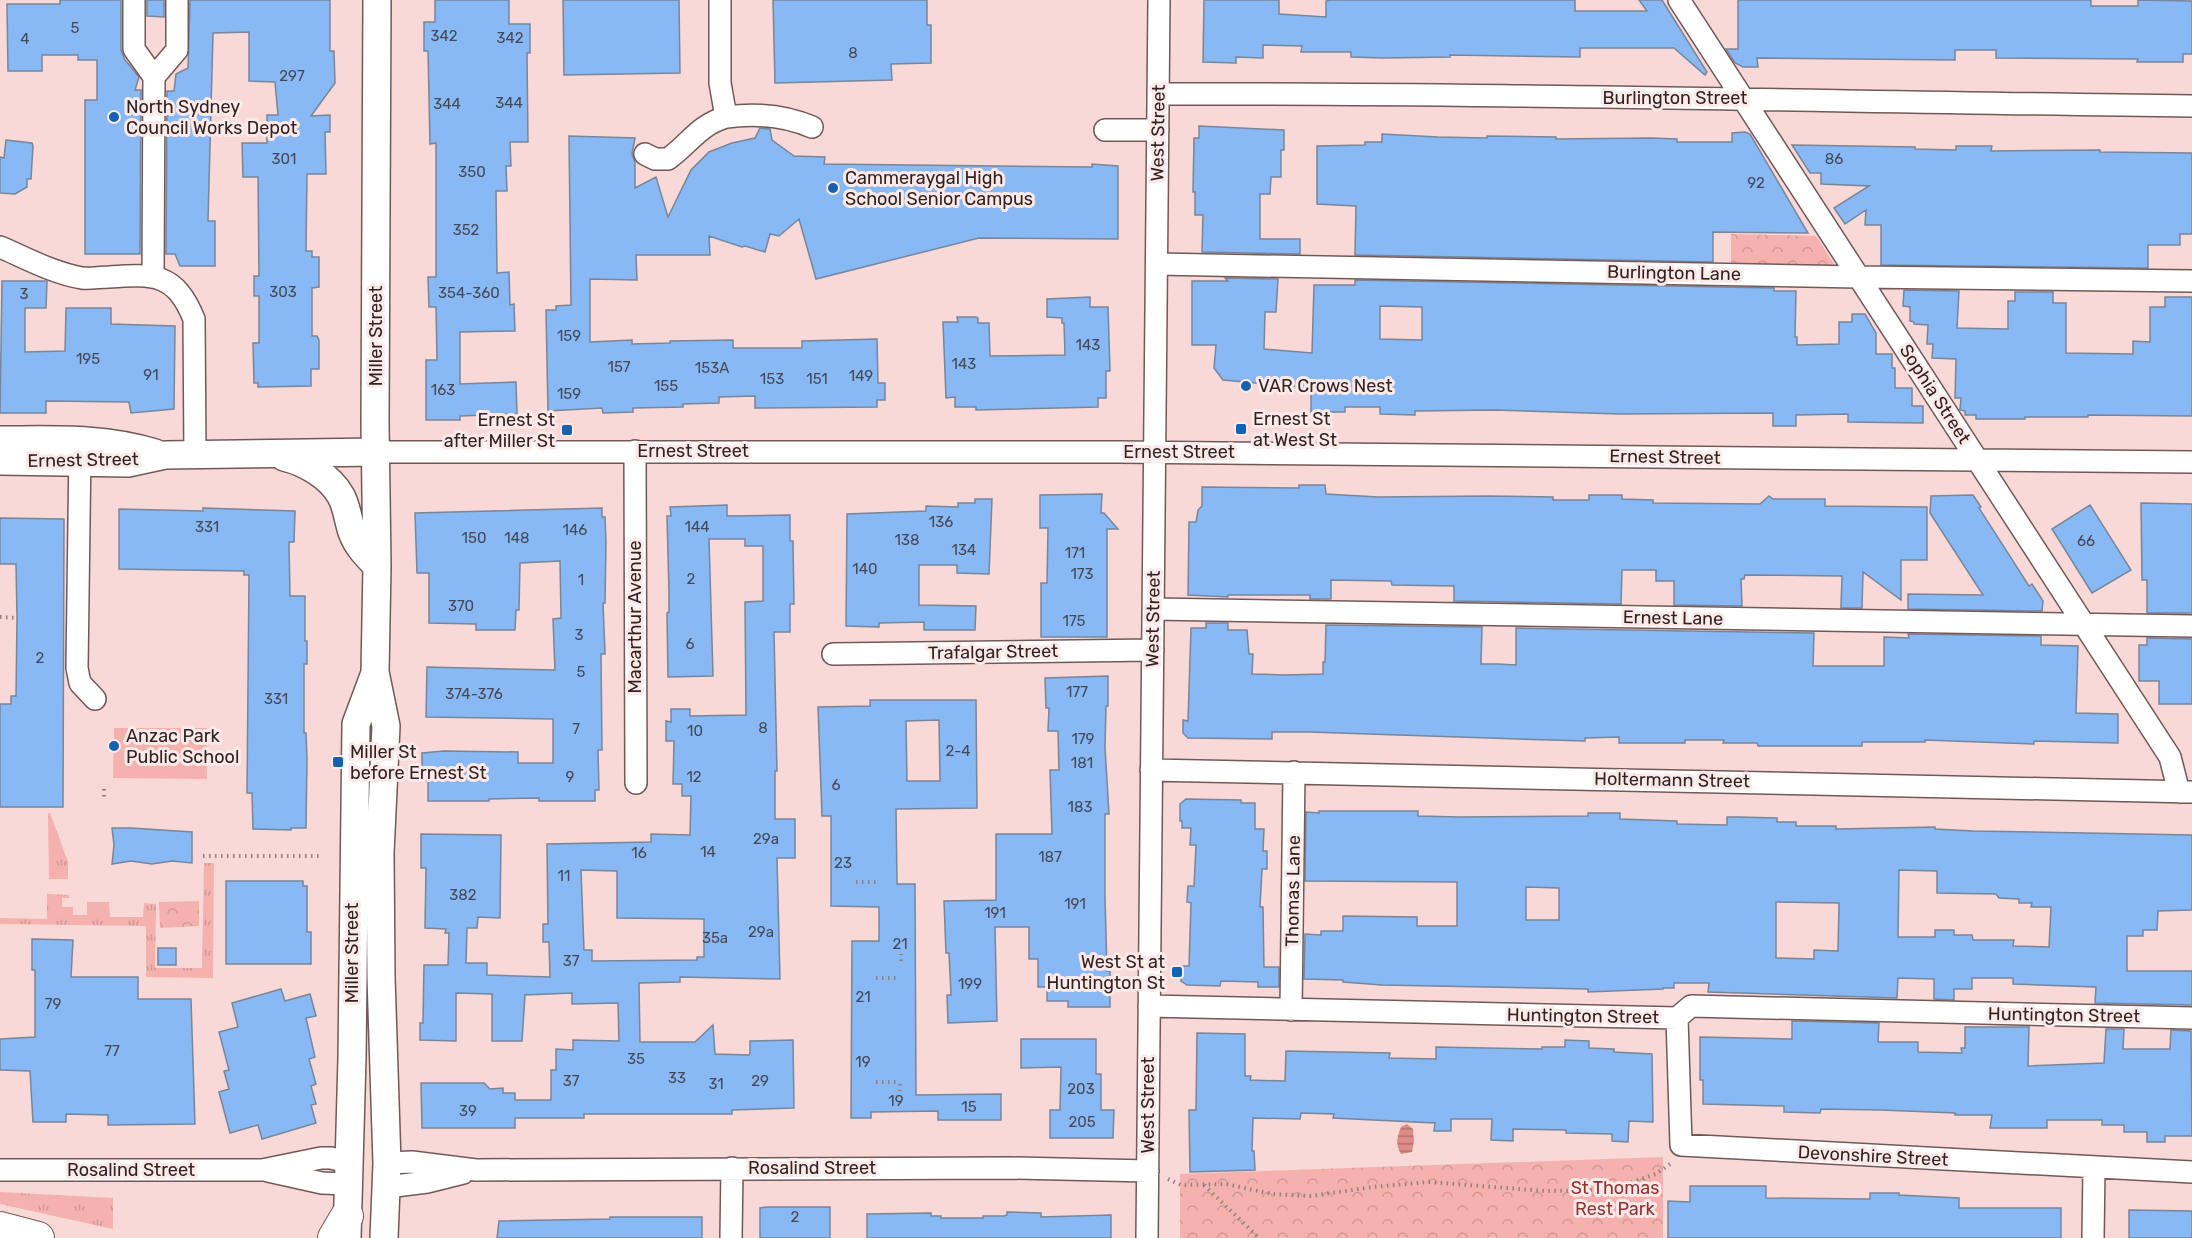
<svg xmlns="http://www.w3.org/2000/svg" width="2192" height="1238" viewBox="0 0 2192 1238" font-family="Rubik,sans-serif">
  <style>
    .grass { fill: url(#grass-tufts) }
    .park { fill: url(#park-crowns) }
    .pitch { fill: #f5b1ad }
    .water { fill: url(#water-rules) }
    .building { fill: #88b9f4; stroke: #77869a; stroke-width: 1.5; fill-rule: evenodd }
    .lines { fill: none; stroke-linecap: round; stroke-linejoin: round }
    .minor-casing { stroke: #725957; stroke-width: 24 }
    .major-casing { stroke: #725957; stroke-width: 30 }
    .highway-casing { stroke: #725957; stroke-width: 34 }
    .path { stroke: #95807f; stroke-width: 4; stroke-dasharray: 1.5 4.5; stroke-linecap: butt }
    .minor { stroke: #fff; stroke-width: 21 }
    .major { stroke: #fff; stroke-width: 27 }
    .highway { stroke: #fff; stroke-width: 32 }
    .poi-dot { fill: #1562b1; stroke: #fce9e8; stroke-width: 2 }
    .labels { text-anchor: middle; stroke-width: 6; stroke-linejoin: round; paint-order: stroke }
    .number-label { font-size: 15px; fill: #454957 }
    .street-label { font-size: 18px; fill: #2f2423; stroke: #fce9e8 }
    .poi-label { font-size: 18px; fill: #2f2423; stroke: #fce9e8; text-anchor: start }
    .park-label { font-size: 18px; fill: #913132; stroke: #fce9e8 }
  </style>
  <defs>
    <pattern id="grass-tufts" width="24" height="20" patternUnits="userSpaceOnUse" patternTransform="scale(1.5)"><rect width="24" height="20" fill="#f5b1ad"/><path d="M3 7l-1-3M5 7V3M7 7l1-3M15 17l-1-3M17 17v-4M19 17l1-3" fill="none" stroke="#d29895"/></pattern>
    <pattern id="park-crowns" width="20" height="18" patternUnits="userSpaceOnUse" patternTransform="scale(1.5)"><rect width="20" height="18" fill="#f5b1ad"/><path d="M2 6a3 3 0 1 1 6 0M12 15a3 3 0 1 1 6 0" fill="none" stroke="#d29895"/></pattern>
    <pattern id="water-rules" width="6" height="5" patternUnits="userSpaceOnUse" patternTransform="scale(1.5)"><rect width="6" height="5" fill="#dd8c88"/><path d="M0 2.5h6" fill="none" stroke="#b4726f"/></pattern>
  </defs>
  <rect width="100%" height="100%" fill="#f8d9d7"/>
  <path class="grass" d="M48 813H50L68 862V879H49Z
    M204 863H214L213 978 146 977V926L0 924V918L47 919V894L69 895V898H62V907H73V915H87V902H109L110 917H143L144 903 156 904 155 968H202Z
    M0 1192 113 1198V1229L0 1204Z"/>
  <path class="park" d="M1731 234 1816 236 1838 270 1731 267Z
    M199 901V926L160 928 159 902Z
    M1663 1157V1238H1180V1174Z"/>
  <path class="pitch" d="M114 728H207V779L113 778Z"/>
  <path class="water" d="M1407 1124 1413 1129 1414 1141 1412 1152 1401 1154C1395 1144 1397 1137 1401 1127Z"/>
  <path class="building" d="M60 0H121V50L125 60 139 77 135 90H141L140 254H85V100H97V60H78V55H42V71H8L7 4H60Z
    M147 0H164V17L147 16Z
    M190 0H330V51H334L335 83 311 116 330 115V132H325L326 174H307L306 251H312V257H319V287L312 288V336H317L319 340V369H311V386L258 387V383H254L253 343H259V296H254V276H259L258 177H243L242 143H267V115H278L275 82 249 81V32L213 33 208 221H215V266H180L175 254H166L167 91H174L176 74 188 68Z
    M435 0H509V24H530V53H527L528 142H510L511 166H506L507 191H496L497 273 509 272 510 305 514 304 515 331 460 332V384L516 382 517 414 460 416V420H426V360H437L436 307H429L428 277H436V143L430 144 428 51H424V22H435Z
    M563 0H679L680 73 564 75Z
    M773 0H927V25H931V63L891 64 892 80 775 83Z
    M1204 0H1279V14L1326 17V1L1331 0H1575V11H1647L1639 0H1662L1707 72 1705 75 1674 48H1580V57L1450 55V57L1384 58 1351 57V52H1301L1302 46 1263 45V58L1236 57V63L1203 62Z
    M1738 0H2091V6H2138V0L2192 1V54H2183V62H2137L2138 59 1996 58V50H1955V60L1757 58 1758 67H1743L1735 63 1726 49H1738Z
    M1199 126 1284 130V150H1281V177H1271L1270 194H1260V239H1300V254L1202 252 1203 215H1195V192H1193L1194 138H1199Z
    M760 128 770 129 772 140 794 156 825 157 824 164 1092 167V164L1118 166V239L979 238 816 279 799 219 779 236 770 234 765 252 745 246 742 247 709 236 710 255H636L637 280 590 279V342L632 340V344L670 343V341L733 340V348H802V341L877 339 878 383H885V400H877V407L755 408V396L719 397V403L683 404V407L633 408V412L603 413 602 408 548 411 546 310H556V306L571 305 569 136 635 138 632 154 635 162V188L656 177 668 217 691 170 709 152 732 143 755 138Z
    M1745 132 1750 134 1808 233 1713 232V262L1355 255 1356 206 1317 204V146L1365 145V142H1382V134L1438 137 1487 138V136L1556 137V139L1651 138 1677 139V142H1732V133Z
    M6 140 32 143 33 146 31 179H27V187L15 194 0 193V157L4 158Z
    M1792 145 1915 147V149L1956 150V146H1992L1991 151 2100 150V152L2192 153V234H2180V245H2148V268L1881 265V225H1865L1866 210 1845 224 1834 208 1869 186 1821 184V173H1810Z
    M1225 278 1278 279 1276 312H1265L1264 349 1312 353 1314 285H1355V280L1774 288V291H1796L1795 337H1797V345L1839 344V322H1852V314H1865L1876 333V354H1892V368H1895V388H1912V406H1923V423L1848 422V414L1796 415V426H1773V413L1619 414 1495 410 1415 411V415L1380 414V407H1345V412H1311V388L1223 380 1214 368 1216 345H1192V281H1228ZM1380 306 1422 307V340L1380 339Z
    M2 281H47L46 308H25V352L65 351 66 308H111V324L175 326 174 409 131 413 129 402 46 401V413H0Z
    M1904 290 1959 291 1957 328 2008 329V301H2015V292H2053V303H2066V353L2133 354V341L2150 342V307H2165V297H2192V416L2088 415V417H2025V419H1976V415H1965V411L1960 410 1961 398H1955L1956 359 1932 358 1933 344H1927L1928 325 1914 324V322L1910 321V307L1903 306Z
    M1090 297V307H1108L1110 371H1106V398H1098V407L976 410V407H955V397L946 398 943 322H958L957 317H976L978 318V323H989L990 356 1065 355 1064 323H1062V318L1047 317V299Z
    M1299 485H1325L1326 494 1378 497 1489 496 1553 497V500H1589V495H1622V499L1653 500V503L1760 504 1769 496 1773 499H1825V506L1927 507V560H1901V600L1863 572 1862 608H1841L1842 576 1745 575 1744 579H1741L1742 606 1674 605V581H1656V570H1622L1621 604 1454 601V586L1392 585 1391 581 1331 580V599H1310V595H1228V597L1188 595 1189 522H1196L1198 510 1202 506V487L1299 488Z
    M1102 494 1101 513H1104L1118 529H1107V637H1041V583H1047L1048 528H1040V495Z
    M1973 495 1981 507 1979 508 2029 586 2032 584 2043 601 2042 611 1908 609V594L1983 595 1930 513 1931 496Z
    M975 499H992L989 574 957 573V565H919V605L976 606 975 630H924V622L879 623V627L846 626 847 514 926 511V506L958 507V503H975Z
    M2141 503 2192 504V613H2147V580H2142Z
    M727 505V516L790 515V541H793L794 604H790V632H774L777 771H775V819H795V858H777L780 979 680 977V982L639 983 640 1042H695L713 1025 715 1054 749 1055 750 1053V1041L793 1040 794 1108 732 1110V1114H584V1118H515V1128H422L421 1083H484L490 1089 503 1088V1093H515V1100H551V1070H556V1049L573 1050V1040L619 1041 618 1003 572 1004V993L525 995 522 1041H492V994L456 993V1041L420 1040V1023H423L424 965H448L449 933H445L446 929 425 928 426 868H421V834L501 835 500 918 478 917 477 928H467L466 963H487V975L550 977 549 942H543V924H548L547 844 651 842V834L690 835 691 796H682V784H673L674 741H666V721L671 722V709H690V716L746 715 745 602 763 601V546H745V539H709L713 676 668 677 667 613 669 612V592L667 516H671L670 507ZM581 870 617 871V918L704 919V957H697V960L592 961V950H584Z
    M2090 505 2131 570 2092 593 2052 529Z
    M203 508 295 511 294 542H289L290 596H305V641H307V664H304V733H306L307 759 306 828H291V830L253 829 252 793H247L249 575H244V571L119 569V509L203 511Z
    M602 508V517H605L606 543 605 603H603L605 654H601L602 750H598L599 790H595V801H539V798L489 799V801H428V782L422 776V753L444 751 518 752V763H553V719L426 717 427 667 555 670 553 619 561 618 560 561 520 563 519 610H516L515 630H476V624L429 623V573H417L415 513Z
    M0 518 64 519 63 807H0V704H11V696H16L17 618 16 564H0Z
    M1206 623H1228V630H1247L1249 654H1253L1252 674 1285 675 1323 674V662H1325L1326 625 1482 627 1481 664H1499L1516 665V628L1814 633 1813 666H1884V637L1909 638 1908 634 2041 636V645L2078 646 2076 713 2118 714V743L2034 741V744L1925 740V742H1862V746H1758L1757 743H1723L1724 740H1685V743H1619V737L1585 738V741L1550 740 1309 732H1272V739L1188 738 1183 733V720L1188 721 1191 628H1206Z
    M2147 638 2192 639V704H2159V681H2139V645H2147Z
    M1108 676V706H1106L1105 747 1109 814H1105V896L1107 971H1110V1007H1068V1001H1047V987H1038V959H1029V927H995L997 1021 948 1023 947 995H951L949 953H946L944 901 996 900V834H1052L1050 770H1059L1058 731H1048L1049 708H1046L1045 678Z
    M870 700H976L977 808 896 809 897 884H915L916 1095 1001 1094V1120H938V1111L871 1112V1118H851L852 941H879V907L831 906V816H822L818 707 870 706ZM939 720 940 781H907L906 721Z
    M1186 799 1241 800V803H1255V829H1264L1263 851H1267V869H1262L1260 907H1263L1264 967H1279V987H1258V982L1221 981 1220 986 1187 985 1181 981 1182 966H1189L1191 903 1187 902 1188 886H1194L1196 845H1190L1191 828H1182V821H1180V804Z
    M1319 811H1418V816L1460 817 1588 816V813H1620V819L1677 821V824L1727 825V817H1738L1777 818V822H1796V826H1836V829L1935 827V829L1973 831 2192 835V910L2158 911 2157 930H2143V936H2127V971H2192V1005L2095 1003 2096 987 2013 984V978H1972V989H1954V1000L1934 999V979L1898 978 1897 998 1708 992 1709 983H1674V988H1663V989L1588 992V989L1382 985 1343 982V980L1304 979 1305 934 1321 935V931H1343V916L1417 917V926H1457V882L1305 881 1306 812 1319 813ZM1899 870 1937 871V893L1996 894 1999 898 2019 899V903H2032L2031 907H2051L2049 947 2013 946 2014 940H1973L1972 935H1954V930H1935V937H1898ZM1526 887 1559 888V920H1526ZM1776 902 1839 903 1838 951 1814 950V959L1776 958Z
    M112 828H131L192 832V863L172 861 152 864 131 861 112 864 114 845Z
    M226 881H303V886H307V932H311V964H226Z
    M32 939 73 940 71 977H138V999H191L195 1124 108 1125V1115L66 1114V1122H33L30 1071 0 1070V1039L35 1037V970H32Z
    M158 948H176V965H158Z
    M281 989 285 1001 310 994 316 1016 306 1018 315 1057 309 1059 316 1084 311 1086 316 1104 311 1105 316 1123 262 1139 258 1125 230 1133 219 1092 229 1089 224 1071 229 1070 219 1032 238 1027 232 1003Z
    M1792 1021 1879 1023 1878 1042H1918V1052L1962 1053 1961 1048H1965V1027H2029L2028 1066 2104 1063 2106 1029H2124L2123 1049H2170L2171 1030 2191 1031 2192 1136H2165V1142H2147V1132H2124V1125H2102V1120H2047V1128H1990L1992 1115H1955V1113L1881 1110 1821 1109 1820 1113 1784 1112V1106L1703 1104V1080H1700V1037L1792 1039Z
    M1197 1033 1245 1034V1076H1251L1250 1080 1285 1081 1286 1051 1390 1053 1389 1058 1436 1059V1047L1542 1049V1047H1565V1040L1589 1041V1048L1614 1049V1052L1652 1054 1653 1122 1629 1121 1628 1142 1612 1141V1134L1566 1133V1130L1513 1129V1141L1491 1140 1492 1119H1451V1131H1434L1435 1123 1333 1118 1334 1114 1301 1113 1300 1119 1253 1118 1252 1151H1254L1255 1170 1190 1172 1189 1110H1196Z
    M1021 1039H1096V1074H1101V1110H1114L1113 1138H1050V1110H1060L1061 1067 1021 1068Z
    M1690 1186H1766V1198L1870 1199V1193H1899V1195L1959 1198V1208H2061V1238H1668V1201L1690 1202Z
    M766 1207H830V1238H760V1208Z
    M2129 1210 2192 1211V1238H2129Z
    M1007 1212 1041 1213V1217L1111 1215V1238H867V1214L931 1213V1216H941V1218H983V1216H1004L1007 1215Z
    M610 1217H702V1238H497L499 1221 610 1219Z"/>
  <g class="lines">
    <defs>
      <path id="minor" d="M134 0V49L154 77 153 276
        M720 0V83L726 117C756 113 784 115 812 127
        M1679 0 2170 757 2179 792
        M154 77 177 50V0
        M1159 94C1503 93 1848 102 2192 106
        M1105 130H1158
        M645 154 655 159H668C690 143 699 125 726 117
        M0 247C26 258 53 273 82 278 90 279 100 277 109 277 155 274 175 273 194 319L195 455
        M1157 264 1859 277 2192 281
        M80 448 77 668 80 683 95 699
        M635 451 636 783
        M376 452H1118L2192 462
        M1154 609 2192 626
        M833 654 1153 650
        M1151 770 2192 792
        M1149 1006 1677 1018 1691 1006 2192 1018
        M1291 1010 1294 772
        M1677 1018 1681 1145 2192 1172
        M387 1163 412 1162 476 1170 1012 1168 1148 1171
        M0 1170H262L321 1158H331L348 1162
        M268 1171 322 1183 347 1184
        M387 1187 427 1182 463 1173
        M731 1238 732 1168
        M1147 1238 1159 0
        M2093 1238 2094 1168"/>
      <path id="major" d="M377 0 375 423 377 566 375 672 386 726 380 853 381 977 387 1163 384 1238
        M0 440C53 440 104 437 155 453
        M284 457C305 462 330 476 341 496 347 507 348 520 352 532 357 546 367 556 377 566
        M0 461 128 463 165 455 376 452
        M347 1237 352 1058 356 724 375 673"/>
      <path id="highway" d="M0 1228 38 1238
        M334 1238 347 1216"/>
    </defs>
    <use href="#minor" class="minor-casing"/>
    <use href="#major" class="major-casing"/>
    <use href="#highway" class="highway-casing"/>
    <path class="path" d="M0 617 17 618
      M104 789V799
      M203 856H323
      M856 882H877
      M901 961V954
      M876 978H896
      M876 1082H896
      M900 1084V1091
      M1168 1179 1181 1185 1226 1184 1272 1194 1310 1196 1373 1187 1429 1182 1545 1191 1608 1190 1656 1174 1673 1162
      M1204 1185 1259 1238"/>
    <use href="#minor" class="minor"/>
    <use href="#major" class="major"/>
    <use href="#highway" class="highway"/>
  </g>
  <g class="poi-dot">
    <circle cx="114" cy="117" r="6"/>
    <circle cx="833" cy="188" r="6"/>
    <circle cx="1246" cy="386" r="6"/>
    <rect x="1235" y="423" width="12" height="12" rx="3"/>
    <rect x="561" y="424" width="12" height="12" rx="3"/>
    <circle cx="114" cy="746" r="6"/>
    <rect x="332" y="756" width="12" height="12" rx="3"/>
    <rect x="1171" y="966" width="12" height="12" rx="3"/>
  </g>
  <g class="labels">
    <g class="number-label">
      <text x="75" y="33">5</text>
      <text x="444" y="41">342</text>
      <text x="510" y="43">342</text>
      <text x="25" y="44">4</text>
      <text x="853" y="58">8</text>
      <text x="292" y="81">297</text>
      <text x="509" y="108">344</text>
      <text x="447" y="109">344</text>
      <text x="284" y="164">301</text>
      <text x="1834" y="164">86</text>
      <text x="472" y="177">350</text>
      <text x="1756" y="188">92</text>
      <text x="466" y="235">352</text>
      <text x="283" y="297">303</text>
      <text x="469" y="298">354-360</text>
      <text x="24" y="299">3</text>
      <text x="569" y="341">159</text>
      <text x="1088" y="350">143</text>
      <text x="88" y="364">195</text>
      <text x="964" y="369">143</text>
      <text x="619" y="372">157</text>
      <text x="712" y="373">153A</text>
      <text x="151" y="380">91</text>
      <text x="861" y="381">149</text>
      <text x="772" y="384">153</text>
      <text x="817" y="384">151</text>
      <text x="666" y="391">155</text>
      <text x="443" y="395">163</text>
      <text x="569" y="399">159</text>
      <text x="941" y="527">136</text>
      <text x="207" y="532">331</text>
      <text x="697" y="532">144</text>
      <text x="575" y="535">146</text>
      <text x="474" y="543">150</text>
      <text x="517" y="543">148</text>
      <text x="907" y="545">138</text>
      <text x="2086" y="546">66</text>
      <text x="964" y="555">134</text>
      <text x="1075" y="558">171</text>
      <text x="865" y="574">140</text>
      <text x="1082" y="579">173</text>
      <text x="691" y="584">2</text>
      <text x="581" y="585">1</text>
      <text x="461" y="611">370</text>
      <text x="1074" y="626">175</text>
      <text x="579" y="640">3</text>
      <text x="690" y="649">6</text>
      <text x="40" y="663">2</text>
      <text x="581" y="677">5</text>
      <text x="1077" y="697">177</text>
      <text x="474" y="699">374-376</text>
      <text x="276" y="704">331</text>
      <text x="763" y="733">8</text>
      <text x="576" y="734">7</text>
      <text x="695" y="736">10</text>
      <text x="1083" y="744">179</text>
      <text x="958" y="756">2-4</text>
      <text x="1082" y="768">181</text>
      <text x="570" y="782">9</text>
      <text x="694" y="782">12</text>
      <text x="836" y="790">6</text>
      <text x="1080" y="812">183</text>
      <text x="766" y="844">29a</text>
      <text x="708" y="857">14</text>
      <text x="639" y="858">16</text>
      <text x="1050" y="862">187</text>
      <text x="843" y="868">23</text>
      <text x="564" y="881">11</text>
      <text x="463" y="900">382</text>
      <text x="1075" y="909">191</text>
      <text x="995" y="918">191</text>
      <text x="761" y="937">29a</text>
      <text x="715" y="943">35a</text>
      <text x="900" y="949">21</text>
      <text x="571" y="966">37</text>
      <text x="970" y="989">199</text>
      <text x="863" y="1002">21</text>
      <text x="53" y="1009">79</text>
      <text x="112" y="1056">77</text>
      <text x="636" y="1064">35</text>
      <text x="863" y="1067">19</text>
      <text x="677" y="1083">33</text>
      <text x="571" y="1086">37</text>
      <text x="760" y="1086">29</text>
      <text x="716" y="1089">31</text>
      <text x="1081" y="1094">203</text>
      <text x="896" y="1106">19</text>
      <text x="969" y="1112">15</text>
      <text x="468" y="1116">39</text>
      <text x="1082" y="1127">205</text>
      <text x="795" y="1222">2</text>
    </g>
    <g class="street-label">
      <text x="1675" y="104">Burlington Street</text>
      <text transform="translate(1158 133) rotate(-89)" y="6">West Street</text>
      <text transform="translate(1674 273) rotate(1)" y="6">Burlington Lane</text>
      <text transform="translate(376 336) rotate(-90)" y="6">Miller Street</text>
      <text transform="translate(1935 394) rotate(57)" y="6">Sophia Street</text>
      <text x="693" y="457">Ernest Street</text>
      <text x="1179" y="458">Ernest Street</text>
      <text transform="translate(1665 457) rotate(1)" y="6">Ernest Street</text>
      <text transform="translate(83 460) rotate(-1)" y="6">Ernest Street</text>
      <text transform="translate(635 617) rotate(-90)" y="6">Macarthur Avenue</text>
      <text transform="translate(1673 618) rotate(1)" y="6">Ernest Lane</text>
      <text transform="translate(1153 619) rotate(-89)" y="6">West Street</text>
      <text transform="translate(993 652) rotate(-1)" y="6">Trafalgar Street</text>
      <text transform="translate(1672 780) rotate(1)" y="6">Holtermann Street</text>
      <text transform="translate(1293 891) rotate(-89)" y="6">Thomas Lane</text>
      <text transform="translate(352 953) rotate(-90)" y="6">Miller Street</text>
      <text transform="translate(2064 1015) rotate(1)" y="6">Huntington Street</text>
      <text transform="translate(1583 1016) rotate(1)" y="6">Huntington Street</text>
      <text transform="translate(1148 1105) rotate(-90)" y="6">West Street</text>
      <text transform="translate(1873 1156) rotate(3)" y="6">Devonshire Street</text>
      <text x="812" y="1174">Rosalind Street</text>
      <text x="131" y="1176">Rosalind Street</text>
    </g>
    <g class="poi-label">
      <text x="126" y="113">North Sydney<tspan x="126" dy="21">Council Works Depot</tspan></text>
      <text x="845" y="184">Cammeraygal High<tspan x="845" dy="21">School Senior Campus</tspan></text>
      <text x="1258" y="392">VAR Crows Nest</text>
      <text x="1253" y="425">Ernest St<tspan x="1253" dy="21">at West St</tspan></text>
      <text x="555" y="426" text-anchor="end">Ernest St<tspan x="555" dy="21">after Miller St</tspan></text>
      <text x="126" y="742">Anzac Park<tspan x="126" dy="21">Public School</tspan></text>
      <text x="350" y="758">Miller St<tspan x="350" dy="21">before Ernest St</tspan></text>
      <text x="1165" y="968" text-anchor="end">West St at<tspan x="1165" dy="21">Huntington St</tspan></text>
    </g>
    <g class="park-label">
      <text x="1615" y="1194">St Thomas<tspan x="1615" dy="21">Rest Park</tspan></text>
    </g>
  </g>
</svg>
